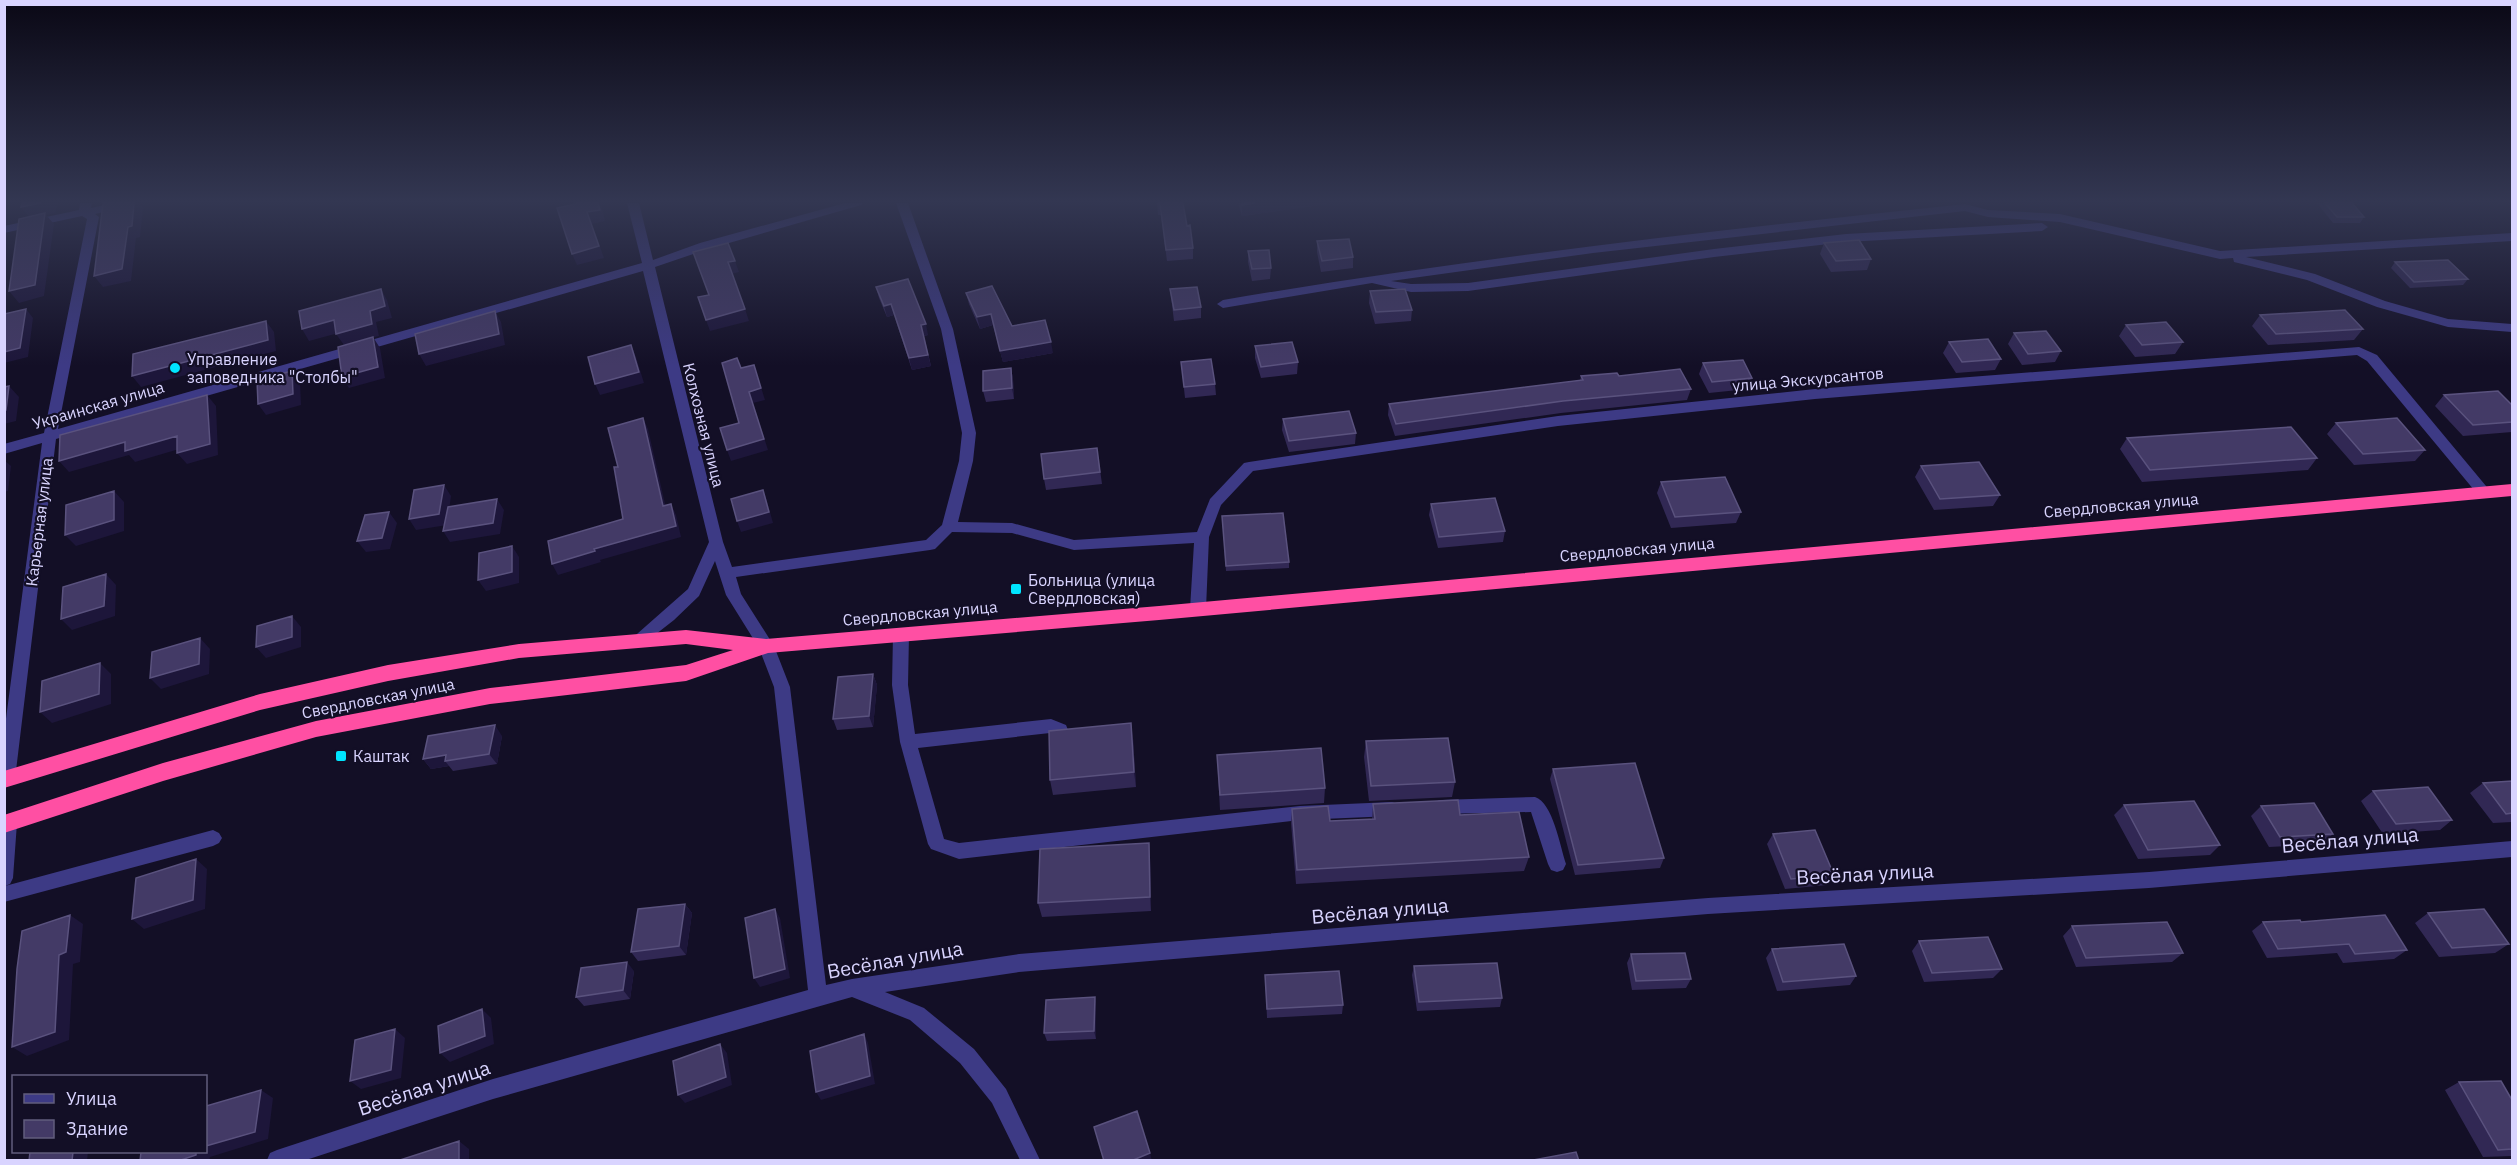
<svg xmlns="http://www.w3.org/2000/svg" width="2517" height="1165" viewBox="0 0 2517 1165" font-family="'IBM Plex Sans',sans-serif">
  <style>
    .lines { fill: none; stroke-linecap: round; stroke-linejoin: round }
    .minor { fill: #3d3a85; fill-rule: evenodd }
    .highway { fill: #ff4fa3; fill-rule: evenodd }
    .wall { fill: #312854 }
    .shaded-wall { fill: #1d163a }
    .building { fill: #433a66; stroke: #5a527e; stroke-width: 1.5 }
    .poi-dot { fill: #00e5ff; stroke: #130f26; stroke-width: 2 }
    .labels { text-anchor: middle; stroke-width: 4.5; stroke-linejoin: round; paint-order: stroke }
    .poi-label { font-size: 16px; fill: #d9d4ff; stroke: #130f26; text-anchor: start }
    .street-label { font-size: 16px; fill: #d9d4ff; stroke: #130f26 }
    .near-street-label { font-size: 20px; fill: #d9d4ff; stroke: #130f26 }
  </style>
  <rect width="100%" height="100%" fill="#130f26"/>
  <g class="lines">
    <path class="minor" d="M80 203H92L91 208 113 203H134L132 205 95 214 99 217 58 429 642 263 627 203H639L653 260 700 243 845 203H863L861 205 708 249 655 267 723 542 732 567 926 540 942 525 959 461 962 433 941 329 896 203H908L953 329 976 433 973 461 958 522 1012 523 1074 540 1197 532 1210 499 1244 463 1249 462 1558 416 1815 389 2359 347 2377 355 2491 492 2489 496H2479L2367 361 2357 355 1815 399 1558 426 1253 471 1221 505 1209 537 1206 609 1203 613H1193L1190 609 1194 543 1074 550 1012 533 952 532 935 549 930 550 736 577 741 594 774 646 790 687 826 985 852 979 1019 954 1708 898 2149 872 2512 841V857L2149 888 1708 914 1019 972 885 992 924 1008 974 1049 1006 1089 1040 1160H1020L992 1103 960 1063 910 1020 852 997 493 1099 306 1160H267L270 1153 277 1150 493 1079 808 990 774 687 759 648 726 595 715 561 699 596 674 620 642 645 637 647 632 645 629 641 688 589 709 542 643 271 56 439 15 779 13 784 4 785V734L42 443 4 454V444L44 433 87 219 82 216 4 233V226L79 210Z
      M1965 204 1988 210 2060 214 2220 251 2512 233V241L2246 257 2315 274 2385 301 2448 319 2512 324V332L2448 327 2377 307 2307 280 2234 262 2233 258 2220 259 2060 222 1988 217 1965 211 1593 253 1391 281 1411 284 1468 283 1714 249 1846 234 2042 223 2048 227 2042 231 1846 242 1714 257 1468 291 1411 292 1372 283 1223 308 1217 304 1223 300C1469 258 1717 230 1965 204Z
      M901 629 906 631 909 635 908 685 915 734 1051 719 1066 725 1068 730 1066 735 1060 737 1050 733 918 748 944 839 959 843 1300 806 1392 802 1398 804 1401 809 1398 814 1392 816 1300 820 959 859 931 849 928 844 900 742 892 685 893 635 896 631Z
      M1535 797C1553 803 1560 846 1566 864L1563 870 1557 872 1551 870 1548 864 1531 812 1440 814 1434 812 1431 807 1434 802 1440 800Z
      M8 815 14 818 17 823 13 878 10 884 5 886 213 830 219 833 222 838 219 843 213 846 4 902V817Z"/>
    <path class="highway" d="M2512 484V496L1159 620 768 653 686 681 490 704 316 737 163 781 4 833V815L163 763 316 721 490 688 686 665 733 650 686 644 519 658 388 681 260 710 4 788V771L260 694 388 665 519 644 686 630 766 639 1159 606Z"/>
  </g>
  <path class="wall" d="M1157 203H1183L1187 226 1193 248V259L1167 261 1161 215H1158Z
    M1238 203H1327V204L1242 216Z
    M2317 203H2352L2364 217 2360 223H2333Z
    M1317 241 1353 257V268L1321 272 1317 252Z
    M1824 243 1871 259 1867 270 1831 272 1820 254Z
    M1248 251 1271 268 1270 279 1252 281 1248 262Z
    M2395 262 2468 279 2463 285 2410 288 2391 268Z
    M876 287 928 335 924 336 931 366 912 370 894 315 887 317 879 298Z
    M1170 289 1201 307V318L1174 321Z
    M1370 291 1412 310 1411 321 1375 324 1369 303Z
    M966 293 1012 326 1053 353 1003 362 993 325 980 329 969 304Z
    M2260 315 2363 329 2354 340 2268 345 2252 326Z
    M2126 325 2183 342 2175 354 2135 357 2119 336Z
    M2014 333 2061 351 2055 362 2022 365 2008 344Z
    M1949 342 2001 359 1995 370 1956 373 1943 353Z
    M1255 346 1298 362 1297 374 1261 378 1255 358Z
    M1181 362 1215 384 1216 395 1185 398Z
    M1703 363 1752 378 1748 389 1709 393 1699 374Z
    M1011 368 1013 379 1014 399 986 402 983 391Z
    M1581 376H1619L1691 389 1687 400 1561 413 1395 436 1388 415 1389 404 1580 381Z
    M2444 395 2512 405V432L2463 436 2435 406Z
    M1283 419 1356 433 1355 444 1289 452 1282 430Z
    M2336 423 2425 450 2415 461 2354 465 2327 434Z
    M2127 438 2317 458 2308 470 2142 482 2120 449Z
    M1097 448 1102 484 1046 490 1044 479Z
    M1921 466 2000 495 1993 506 1934 510 1915 477Z
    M1661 482 1741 512 1736 523 1671 528 1657 493Z
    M1431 504 1505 531 1503 542 1438 548 1429 515Z
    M1222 516 1289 562V568L1226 571Z
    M873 674 877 685 873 727 837 730 833 719Z
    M502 736 497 764 453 771 449 766 431 769 423 759Z
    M1133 738 1136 787 1053 795 1050 780Z
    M1366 741 1455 782 1452 797 1369 801 1364 757Z
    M1217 755 1325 788 1324 803 1220 810Z
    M1553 769 1664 858 1660 868 1575 875 1550 779Z
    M2512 781V822L2493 823 2470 793 2483 783Z
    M2373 791 2452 820 2440 830 2383 834 2361 801Z
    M1373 804 1460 815 1529 857 1524 871 1296 884 1291 823 1292 809 1330 821 1372 819Z
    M2124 805 2220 845 2210 855 2138 859 2114 815Z
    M2261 806 2333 834 2322 844 2269 847 2251 816Z
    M1773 834 1834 875 1827 885 1785 889 1767 844Z
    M1150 857 1151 911 1042 917 1038 903Z
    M685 904 692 913 686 955 638 961 631 952Z
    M2428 913 2509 944 2495 953 2439 957 2415 923Z
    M2263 922H2301L2407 950 2394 959 2343 963 2337 953 2267 958 2252 931Z
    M2072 926 2183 953 2172 962 2076 967 2063 936Z
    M1919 941 2002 969 1993 978 1924 982 1912 951Z
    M1772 949 1856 976 1850 985 1777 991 1766 958Z
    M1631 954 1691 979 1686 988 1632 990 1627 963Z
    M1414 966 1502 998 1500 1007 1417 1011 1412 975Z
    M634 971 630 999 584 1006 576 997Z
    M1265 975 1343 1005 1342 1014 1267 1018Z
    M1095 997 1096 1006V1039L1047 1041 1044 1033Z
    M2459 1082 2512 1100V1156L2483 1157 2445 1090Z"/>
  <path class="shaded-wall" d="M41 203H58L55 213 46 215 54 224 44 296 19 303 9 291 30 218 21 207Z
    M134 203H140L143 208 140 237 136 238 131 281 103 287 94 276 128 227Z
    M598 203H601L605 221 592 224 604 258 577 265 572 254 587 212Z
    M1255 203H1327V204L1242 216V205Z
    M735 261 739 272 732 274 728 262Z
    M381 289 387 300 392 318 376 322 379 336 344 345 336 334 370 311Z
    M891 304 894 315 887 317 884 306Z
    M26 309 33 318 28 357 4 363V352Z
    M745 309 749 321 710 331 706 320Z
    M495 311 501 322 505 345 426 366 419 354Z
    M991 314 993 325 980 329 977 317Z
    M334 320 342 332 309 341 302 329Z
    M266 321 274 332 276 351 141 387 132 376Z
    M926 324 928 335 924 336 921 325Z
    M373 337 380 348 385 378 349 388 342 377Z
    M1051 342 1053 353 1003 362 1000 351Z
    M631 345 636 357 644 383 600 395 595 384Z
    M928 355 931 366 912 370 909 358Z
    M754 365 765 400 753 403 768 450 731 461 727 450 764 439 749 392Z
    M1011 368 1013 379 1014 399 1012 388Z
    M292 371 300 383 301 405 266 415 258 404Z
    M9 386 19 397 16 421 4 424V410Z
    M207 395 216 406 218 455 187 464 177 453Z
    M643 418 648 429 668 517 663 506Z
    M177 436 186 447 135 462 129 455 69 472 59 461 125 442Z
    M4 460 11 466 8 491 4 492Z
    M444 485 451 496 447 525 416 530 409 519Z
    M763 490 767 501 773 523 741 532 737 521Z
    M114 491 124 502V531L76 546 65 535Z
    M497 499 504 510 500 534 450 542 443 531Z
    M671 504 676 515 681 537 600 560 601 562 558 575 552 564 594 549Z
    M389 512 397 523 390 549 366 552 357 541Z
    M512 546 519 557V583L486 591 478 580Z
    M106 574 116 585 115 616 72 630 61 619Z
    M292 616 301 627V647L266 658 256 647Z
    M200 638 210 649 209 674 161 689 150 678Z
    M100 663 111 674V704L52 723 40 712Z
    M873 674 877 685 873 727 869 716Z
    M1131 723 1133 738 1136 787 1134 772Z
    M495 725 502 736 497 764 489 754Z
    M446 755 445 761 449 766 431 769 423 759Z
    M1149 843 1150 857 1151 911 1150 897Z
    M196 859 207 869 205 909 144 929 132 919Z
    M685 904 692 913 686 955 679 946Z
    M775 909 780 918 790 978 760 987 754 978Z
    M70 915 83 924 80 962 73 964 69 1040 27 1056 12 1047 59 955Z
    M627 962 634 971 630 999 623 990Z
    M1095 997 1096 1006V1039L1094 1031Z
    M482 1009 491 1018 494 1044 450 1062 440 1053Z
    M395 1029 405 1038 401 1078 361 1089 350 1081Z
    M864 1034 868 1043 875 1084 821 1100 816 1092Z
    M720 1044 727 1053 732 1085 685 1103 678 1095Z
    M261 1090 273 1098 268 1139 210 1157 209 1161H178L196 1152H206V1146Z
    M459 1141 469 1149V1161H459Z
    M73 1152H88L87 1161H72Z
    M1150 1153 1152 1161H1131Z"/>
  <path class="building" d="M22 203H41L21 207Z
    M103 203H134L132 226 128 227 122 269 94 276Z
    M575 203H598L600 210 587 212 599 246 572 254 557 208 576 204Z
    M1158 203H1183L1187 226 1190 225 1193 248 1166 250 1160 204H1158Z
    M1242 203H1255L1242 205Z
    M2325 203H2352L2364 217H2337Z
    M45 213 35 285 9 291 19 219Z
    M1349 239 1353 257 1322 261 1317 241Z
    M1859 240 1871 259 1836 261 1824 243Z
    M728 243 735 261 728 262 745 309 706 320 698 297 709 295 693 252Z
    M1269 250 1271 268 1252 269 1248 251Z
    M2448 260 2468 279 2414 282 2395 262Z
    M908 279 926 324 921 325 928 355 909 358 891 304 884 306 876 287Z
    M992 286 1012 326 1045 320 1051 342 1000 351 991 314 977 317 966 293Z
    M1197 287 1201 307 1174 310 1170 289Z
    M381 289 385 306 370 311 372 324 336 334 334 320 302 329 299 311Z
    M1405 289 1412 310 1376 312 1370 291Z
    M26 309 20 348 4 352V314Z
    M2345 310 2363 329 2276 334 2260 315Z
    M495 311 499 334 419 354 415 334Z
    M266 321 268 340 132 376 133 354Z
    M2166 322 2183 342 2142 345 2126 325Z
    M2046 331 2061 351 2028 354 2014 333Z
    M373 337 378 367 342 377 338 347Z
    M1988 339 2001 359 1962 362 1949 342Z
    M1292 342 1298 362 1261 367 1255 346Z
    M631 345 639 372 595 384 588 357Z
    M737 358 741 368 754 365 761 388 749 392 764 439 727 450 720 428 739 423 722 363Z
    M1211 359 1215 384 1184 387 1181 362Z
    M1743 360 1752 378 1712 382 1703 363Z
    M1011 368 1012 388 983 391V371Z
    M1680 369 1691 389 1563 401 1396 424 1389 404 1583 380 1581 376 1617 373 1619 376Z
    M292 371 293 394 258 404 257 380Z
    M9 386 6 410H4V387Z
    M2498 391 2512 405V422L2473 425 2444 395Z
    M207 395 210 444 177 453V436L125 451V442L59 461 60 435Z
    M1349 411 1356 433 1289 441 1283 419Z
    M643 418 663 506 671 504 676 526 594 549 595 551 552 564 548 541 623 519 614 467H618L608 428Z
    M2397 418 2425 450 2363 454 2336 423Z
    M2291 427 2317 458 2150 470 2127 438Z
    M1097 448 1100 472 1044 479 1041 454Z
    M1979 462 2000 495 1940 499 1921 466Z
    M1725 477 1741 512 1675 517 1661 482Z
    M444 485 439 514 409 519 414 490Z
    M763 490 769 512 737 521 731 499Z
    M114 491V520L65 535 66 505Z
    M1495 498 1505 531 1439 537 1431 504Z
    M497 499 493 523 443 531 448 507Z
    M389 512 382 538 357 541 365 515Z
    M1283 513 1289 562 1226 566 1222 516Z
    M512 546V572L478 580 479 553Z
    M106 574 104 606 61 619 63 587Z
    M292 616V637L256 647 257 626Z
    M200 638 199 664 150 678 152 652Z
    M100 663 99 694 40 712 42 681Z
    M873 674 869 716 833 719 838 677Z
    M1131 723 1134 772 1050 780 1049 731Z
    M495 725 489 754 445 761 446 755 423 759 428 736Z
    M1448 738 1455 782 1371 786 1366 741Z
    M1321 748 1325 788 1220 795 1217 755Z
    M1635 763 1664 858 1578 865 1553 769Z
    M2512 781V813L2506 814 2483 783Z
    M2428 787 2452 820 2396 824 2373 791Z
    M1458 800 1460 815 1519 812 1529 857 1297 870 1292 809 1328 806 1330 821 1375 819 1373 804Z
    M2194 801 2220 845 2148 850 2124 805Z
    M2314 803 2333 834 2280 837 2261 806Z
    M1815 830 1834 875 1791 879 1773 834Z
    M1149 843 1150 897 1038 903 1040 849Z
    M196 859 193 900 132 919 136 878Z
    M685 904 679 946 631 952 638 909Z
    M775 909 785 969 754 978 745 918Z
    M2484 909 2509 944 2452 948 2428 913Z
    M70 915 66 952 59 955 55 1032 12 1047 17 969 22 931Z
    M2385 915 2407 950 2355 954 2349 944 2278 949 2263 922 2300 920 2301 922Z
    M2167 922 2183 953 2086 958 2072 926Z
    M1988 937 2002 969 1932 973 1919 941Z
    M1844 944 1856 976 1783 982 1772 949Z
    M1685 953 1691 979 1636 981 1631 954Z
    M627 962 623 990 576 997 581 968Z
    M1497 963 1502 998 1419 1002 1414 966Z
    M1339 971 1343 1005 1267 1009 1265 975Z
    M1095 997 1094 1031 1044 1033 1046 1000Z
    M482 1009 485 1036 440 1053 438 1026Z
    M395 1029 391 1070 350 1081 355 1040Z
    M864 1034 870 1076 816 1092 810 1051Z
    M720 1044 726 1077 678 1095 673 1061Z
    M2501 1081 2512 1100V1149L2498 1150 2459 1082Z
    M261 1090 255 1132 206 1146V1106Z
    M1137 1111 1150 1153 1131 1161H1104L1094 1127Z
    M459 1141V1161H397Z
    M30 1152H73L72 1161H29Z
    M141 1152H196V1155L178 1161H140Z
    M1576 1152 1579 1161H1528Z"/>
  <linearGradient id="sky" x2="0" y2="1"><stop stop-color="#0a0815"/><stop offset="0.55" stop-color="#333752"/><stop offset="1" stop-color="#333752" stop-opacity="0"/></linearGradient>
  <rect width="2517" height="366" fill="url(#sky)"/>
  <g class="poi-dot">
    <circle cx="175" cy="368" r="6"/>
    <rect x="1010" y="583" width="12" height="12" rx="3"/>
    <rect x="335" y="750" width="12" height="12" rx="3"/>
  </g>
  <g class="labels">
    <g class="poi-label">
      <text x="187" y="365">Управление<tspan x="187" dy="18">заповедника "Столбы"</tspan></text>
      <text x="1028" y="586">Больница (улица<tspan x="1028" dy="18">Свердловская)</tspan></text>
      <text x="353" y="762">Каштак</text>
    </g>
    <g class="street-label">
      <text transform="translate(1808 379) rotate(-5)" y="6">улица Экскурсантов</text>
      <text transform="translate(98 405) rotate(-16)" y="6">Украинская улица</text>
      <text transform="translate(704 425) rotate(76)" y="6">Колхозная улица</text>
      <text transform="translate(2121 505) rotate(-5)" y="6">Свердловская улица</text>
      <text transform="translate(39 522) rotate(-83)" y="6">Карьерная улица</text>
      <text transform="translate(1637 549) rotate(-5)" y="6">Свердловская улица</text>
      <text transform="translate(920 613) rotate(-5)" y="6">Свердловская улица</text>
      <text transform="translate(378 698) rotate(-11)" y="6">Свердловская улица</text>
    </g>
    <g class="near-street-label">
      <text transform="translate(2350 840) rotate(-5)" y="7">Весёлая улица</text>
      <text transform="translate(1865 874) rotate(-3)" y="7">Весёлая улица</text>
      <text transform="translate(1380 911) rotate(-5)" y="7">Весёлая улица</text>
      <text transform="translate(895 960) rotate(-10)" y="7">Весёлая улица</text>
      <text transform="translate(424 1088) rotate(-18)" y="7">Весёлая улица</text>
    </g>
  </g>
  <rect width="2517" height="1165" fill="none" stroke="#d9d4ff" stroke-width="12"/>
  <rect x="12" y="1075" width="195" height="78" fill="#130f26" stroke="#625e7d" stroke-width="1.5"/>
  <rect x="24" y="1094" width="30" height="9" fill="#3d3a85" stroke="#625e7d" stroke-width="1.5"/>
  <text x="66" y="1105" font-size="18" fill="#d9d4ff">Улица</text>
  <rect x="24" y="1120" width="30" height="18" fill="#433a66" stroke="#625e7d" stroke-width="1.5"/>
  <text x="66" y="1135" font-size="18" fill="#d9d4ff">Здание</text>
</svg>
